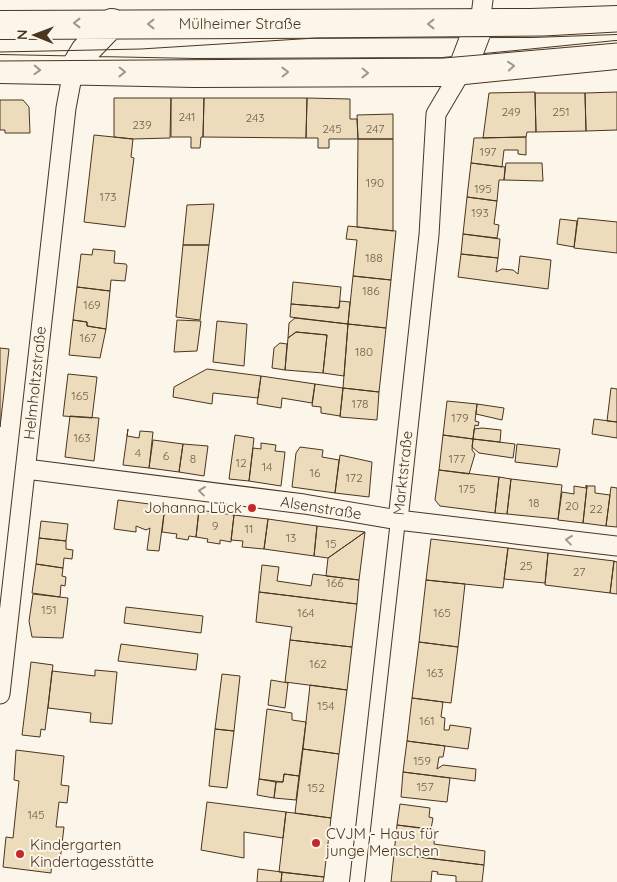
<svg xmlns="http://www.w3.org/2000/svg" width="617" height="882" viewBox="0 0 617 882" font-family="Quicksand,sans-serif">
  <style>
    .building { fill: #ecdcbc; stroke: #4a3520 }
    .lines { fill: none; stroke-linecap: round; stroke-linejoin: round }
    .pedestrian-casing { stroke: #4a3520; stroke-width: 16 }
    .minor-casing { stroke: #4a3520; stroke-width: 21 }
    .primary-casing { stroke: #4a3520; stroke-width: 30 }
    .pedestrian { stroke: #fbf6e9; stroke-width: 14 }
    .minor { stroke: #fbf6e9; stroke-width: 19 }
    .primary { stroke: #fbf6e9; stroke-width: 28 }
    .tram { stroke: #4a3520; stroke-width: 1 }
    .oneway { stroke: #a29684 }
    .poi-dot { fill: #c62828; stroke: #fbf6e9; stroke-width: 2 }
    .labels { text-anchor: middle; stroke-width: 4; stroke-linejoin: round; paint-order: stroke }
    .number-label { font-size: 12px; fill: #725f47 }
    .street-label { font-size: 15px; fill: #4a3520; stroke: #fbf6e9 }
    .poi-label { font-size: 15px; fill: #4a3520; stroke: #fbf6e9; text-anchor: start }
  </style>
  <rect width="100%" height="100%" fill="#fbf6e9"/>
  <path class="building" d="M535 92 536 132H527L526 137 483 138 489 93Z
    M617 92V130L586 131 585 93Z
    M535 93H585L586 131 536 132Z
    M114 98H171L170 138 133 139 114 137Z
    M171 98H204L203 137H201L200 148H191V137H171Z
    M204 98H307L306 138 203 137Z
    M307 98 350 99V119H357L358 139H329V148H318V138H306Z
    M0 100H23L29 107 30 133H5V130H0Z
    M393 114V139H358L357 115Z
    M94 135 133 139 131 157 134 158 125 227 84 222Z
    M526 137V155L518 154V150H504L502 167 471 163 474 138Z
    M358 139H393V231L357 227Z
    M471 163 505 167 504 180H499L497 201 467 197Z
    M506 163H542L543 181 504 180Z
    M467 197 497 201 494 224 499 225 497 238 463 234Z
    M214 204 209 245H183L187 205Z
    M578 218 617 222V253L574 248Z
    M560 219 577 221 574 247 557 244Z
    M348 226 396 231 391 280 353 276 357 240 346 239Z
    M463 234 500 239 498 258 461 254Z
    M183 245H209L200 320 176 317Z
    M93 249 115 251 114 263 126 264 127 266 125 281 111 280 110 291 77 287 81 254 92 255Z
    M461 254 498 258 496 272 502 269 513 270 518 274 520 256 551 260 548 289 458 277Z
    M353 276 391 280 386 328 348 324Z
    M293 282 341 287 339 308 291 304Z
    M77 287 110 291 106 329 87 326V322L73 320Z
    M340 301 350 302 348 324 290 317 291 304 339 308Z
    M295 318 348 324 344 376 323 373 327 335 296 332 288 338 289 323Z
    M73 320 87 322V326L106 329 100 358 69 355Z
    M177 320 201 321 197 351 174 352Z
    M217 321 247 324 244 366 213 362Z
    M348 324 386 328 379 392 343 388Z
    M296 332 327 335 323 373 285 370 288 338Z
    M280 343 287 344 285 370 272 368 274 348Z
    M0 348 9 349 0 427Z
    M207 369 261 376 258 398 213 393 212 404 173 397 174 387Z
    M68 374 97 377 92 418 63 416Z
    M261 376 315 384 312 403 282 398 281 408 257 404Z
    M315 384 343 388 340 416 321 413V407L312 406Z
    M343 388 379 392 377 420 340 417Z
    M611 388 617 389V422L607 421Z
    M447 401 477 404 475 421 479 422 478 426 475 425 473 439 443 435Z
    M477 404 504 408 502 420 476 414Z
    M70 416 99 418 94 461 65 457Z
    M594 419 617 422V438L592 434Z
    M482 428 501 430 500 442 473 439 474 429Z
    M128 429 127 436 139 438 140 431 153 432 149 468 123 465Z
    M235 435 254 438 249 481 229 479Z
    M443 435 473 439 472 450 475 454 469 474 439 470Z
    M473 439 515 444 513 458 479 453 472 447Z
    M153 440 183 444 179 472 149 468Z
    M261 443 276 445 275 451 285 452 281 486 249 481 253 448 261 449Z
    M183 444 208 446 204 476 179 472Z
    M517 444 560 449 557 467 515 462Z
    M300 447 323 450 322 457 339 460 335 493 292 487 296 453Z
    M340 455 372 462 369 497 335 493Z
    M439 470 499 477 495 513 440 506 435 500Z
    M499 477 511 479 507 514 495 513Z
    M511 479 562 485 558 519 507 514Z
    M586 485 587 486 583 523 558 520 562 492 574 494V486L586 488Z
    M587 486H595V493L610 495 606 526 583 523Z
    M611 487 617 488V527L606 526Z
    M118 500 165 506 159 551 147 550 150 528 146 530 136 526V532L114 529Z
    M165 506 199 510 196 537 189 536 188 540 176 538 177 534 162 532Z
    M199 510 234 515 231 542 220 540V544L207 542 208 539 196 537Z
    M234 515 268 519 264 549 242 547 243 541 231 540Z
    M268 519 317 526 314 556 264 549Z
    M41 521 68 524 66 541 39 538Z
    M317 526 365 532 328 558 314 556Z
    M365 532 359 580 326 576 328 558Z
    M39 538 66 541V549L73 550 72 559 64 558 63 568 36 564Z
    M431 539 508 548 503 588 426 580Z
    M508 548 548 553 545 583 504 579Z
    M548 553 614 561 610 593 545 585Z
    M614 561 617 562V594L610 593Z
    M36 564 63 568 62 576 66 577 65 586 61 585 60 597 32 593Z
    M262 565 279 567 277 581 311 586 313 574 359 580 357 604 259 592Z
    M426 580 465 584 458 647 419 642Z
    M259 592 357 604 352 647 290 640 292 627 256 622Z
    M33 594 68 598 63 638 32 637 29 621Z
    M126 607 203 616 201 633 124 623Z
    M290 640 352 647 347 690 285 682Z
    M419 642 458 647 451 703 412 698Z
    M121 644 198 654 196 670 118 661Z
    M31 662 53 665 45 730 41 729 40 737 22 735Z
    M95 670 117 672 112 724 90 722 91 713 48 708 52 671 95 676Z
    M222 674 240 676 234 731 215 729Z
    M271 680 288 683 285 708 268 705Z
    M310 685 347 690 339 754 303 749Z
    M412 698 443 702 441 717 445 718 444 730H449L450 725 471 728 468 749 407 741Z
    M267 709 292 713V720L306 722 299 776 284 774 283 782 259 779Z
    M215 729 234 731 227 788 209 786Z
    M407 741 445 746 443 757H439L437 769 443 765 476 769 475 781 403 772Z
    M303 749 339 754 331 818 295 813Z
    M16 750 64 756 61 785 69 786 67 803 59 802 56 827H64L60 861 52 860 51 873 3 867 6 837 13 838 19 781 14 780Z
    M403 772 450 778 447 802 401 797Z
    M284 774 299 776 296 800 274 798 276 782H283Z
    M259 779 276 782 274 798 257 795Z
    M207 802 286 812 283 838 244 832V858L201 850Z
    M400 804 430 808 429 817 433 818 431 829 397 825Z
    M286 812 331 818 324 877 279 872Z
    M397 825 435 830 434 844 485 851 484 865 394 854Z
    M394 854 484 865 482 882H456V876L437 874 438 872 432 871 431 882H391Z
    M258 869 282 872 281 882H257Z
    M282 872 324 877 323 882H281Z"/>
  <g class="lines">
    <defs>
      <path id="pedestrian" d="M357 882 398 520"/>
      <path id="minor" d="M480 23 483 0
        M26 469 304 504 398 520 617 546
        M398 520 429 235 436 114 462 70
        M0 694 66 108 73 71"/>
      <path id="primary" d="M0 25 531 23 617 20
        M0 69 195 73 444 72 617 55
        M462 70 480 23
        M73 71 85 51 112 23"/>
    </defs>
    <use href="#pedestrian" class="pedestrian-casing"/>
    <use href="#minor" class="minor-casing"/>
    <use href="#primary" class="primary-casing"/>
    <use href="#pedestrian" class="pedestrian"/>
    <use href="#minor" class="minor"/>
    <use href="#primary" class="primary"/>
    <path class="tram" d="M0 52 141 49 316 38 544 36 617 32
      M0 61 444 58 617 43"/>
  </g>
  <defs><path id="oneway-chevron" d="M-2-3.5L2.5 0L-2 3.5" fill="none" stroke-width="1.6" stroke-linecap="round" stroke-linejoin="round" transform="scale(1.25)"/></defs>
  <g class="oneway">
    <use href="#oneway-chevron" transform="translate(77 23) rotate(-180)"/>
    <use href="#oneway-chevron" transform="translate(151 24) rotate(-180)"/>
    <use href="#oneway-chevron" transform="translate(431 24) rotate(180)"/>
    <use href="#oneway-chevron" transform="translate(511 66) rotate(-5)"/>
    <use href="#oneway-chevron" transform="translate(37 70) rotate(2)"/>
    <use href="#oneway-chevron" transform="translate(122 72) rotate(1)"/>
    <use href="#oneway-chevron" transform="translate(285 72) rotate(-1)"/>
    <use href="#oneway-chevron" transform="translate(365 73) rotate(1)"/>
    <use href="#oneway-chevron" transform="translate(202 491) rotate(-173)"/>
    <use href="#oneway-chevron" transform="translate(569 540) rotate(-173)"/>
  </g>
  <g class="poi-dot">
    <circle cx="252" cy="508" r="5"/>
    <circle cx="316" cy="843" r="5"/>
    <circle cx="20" cy="854" r="5"/>
  </g>
  <g class="labels">
    <g class="number-label">
      <text x="511" y="116">249</text>
      <text x="561" y="116">251</text>
      <text x="187" y="121">241</text>
      <text x="255" y="122">243</text>
      <text x="142" y="129">239</text>
      <text x="332" y="133">245</text>
      <text x="375" y="133">247</text>
      <text x="488" y="156">197</text>
      <text x="375" y="187">190</text>
      <text x="483" y="193">195</text>
      <text x="108" y="201">173</text>
      <text x="480" y="217">193</text>
      <text x="374" y="262">188</text>
      <text x="371" y="295">186</text>
      <text x="92" y="309">169</text>
      <text x="88" y="342">167</text>
      <text x="364" y="356">180</text>
      <text x="80" y="400">165</text>
      <text x="360" y="408">178</text>
      <text x="460" y="422">179</text>
      <text x="82" y="442">163</text>
      <text x="138" y="457">4</text>
      <text x="166" y="460">6</text>
      <text x="193" y="463">8</text>
      <text x="457" y="463">177</text>
      <text x="241" y="467">12</text>
      <text x="267" y="471">14</text>
      <text x="315" y="477">16</text>
      <text x="354" y="482">172</text>
      <text x="467" y="493">175</text>
      <text x="534" y="507">18</text>
      <text x="572" y="510">20</text>
      <text x="596" y="513">22</text>
      <text x="215" y="530">9</text>
      <text x="249" y="533">11</text>
      <text x="291" y="542">13</text>
      <text x="331" y="548">15</text>
      <text x="526" y="570">25</text>
      <text x="579" y="576">27</text>
      <text x="335" y="587">166</text>
      <text x="49" y="614">151</text>
      <text x="306" y="617">164</text>
      <text x="442" y="617">165</text>
      <text x="318" y="668">162</text>
      <text x="435" y="677">163</text>
      <text x="326" y="710">154</text>
      <text x="427" y="725">161</text>
      <text x="422" y="765">159</text>
      <text x="425" y="791">157</text>
      <text x="316" y="792">152</text>
      <text x="36" y="819">145</text>
    </g>
    <g class="street-label">
      <text x="240" y="29">Mülheimer Straße</text>
      <text transform="translate(35 383) rotate(-84)" y="5">Helmholtzstraße</text>
      <text transform="translate(403 473) rotate(-84)" y="5">Marktstraße</text>
      <text transform="translate(321 508) rotate(9)" y="5">Alsenstraße</text>
    </g>
    <g class="poi-label">
      <text x="242" y="513" text-anchor="end">Johanna Lück</text>
      <text x="326" y="839">CVJM - Haus für<tspan x="326" dy="17">junge Menschen</tspan></text>
      <text x="30" y="850">Kindergarten<tspan x="30" dy="17">Kindertagesstätte</tspan></text>
    </g>
  </g>
  <g transform="translate(35 35) rotate(271)" stroke="#fbf6e9" stroke-width="4" paint-order="stroke">
  <path d="M0-4L9 19L0 12L-9 19Z" fill="#4a3520"/>
  <text y="-8" font-size="14" font-weight="bold" text-anchor="middle" fill="#4a3520">N</text>
  </g>
</svg>
